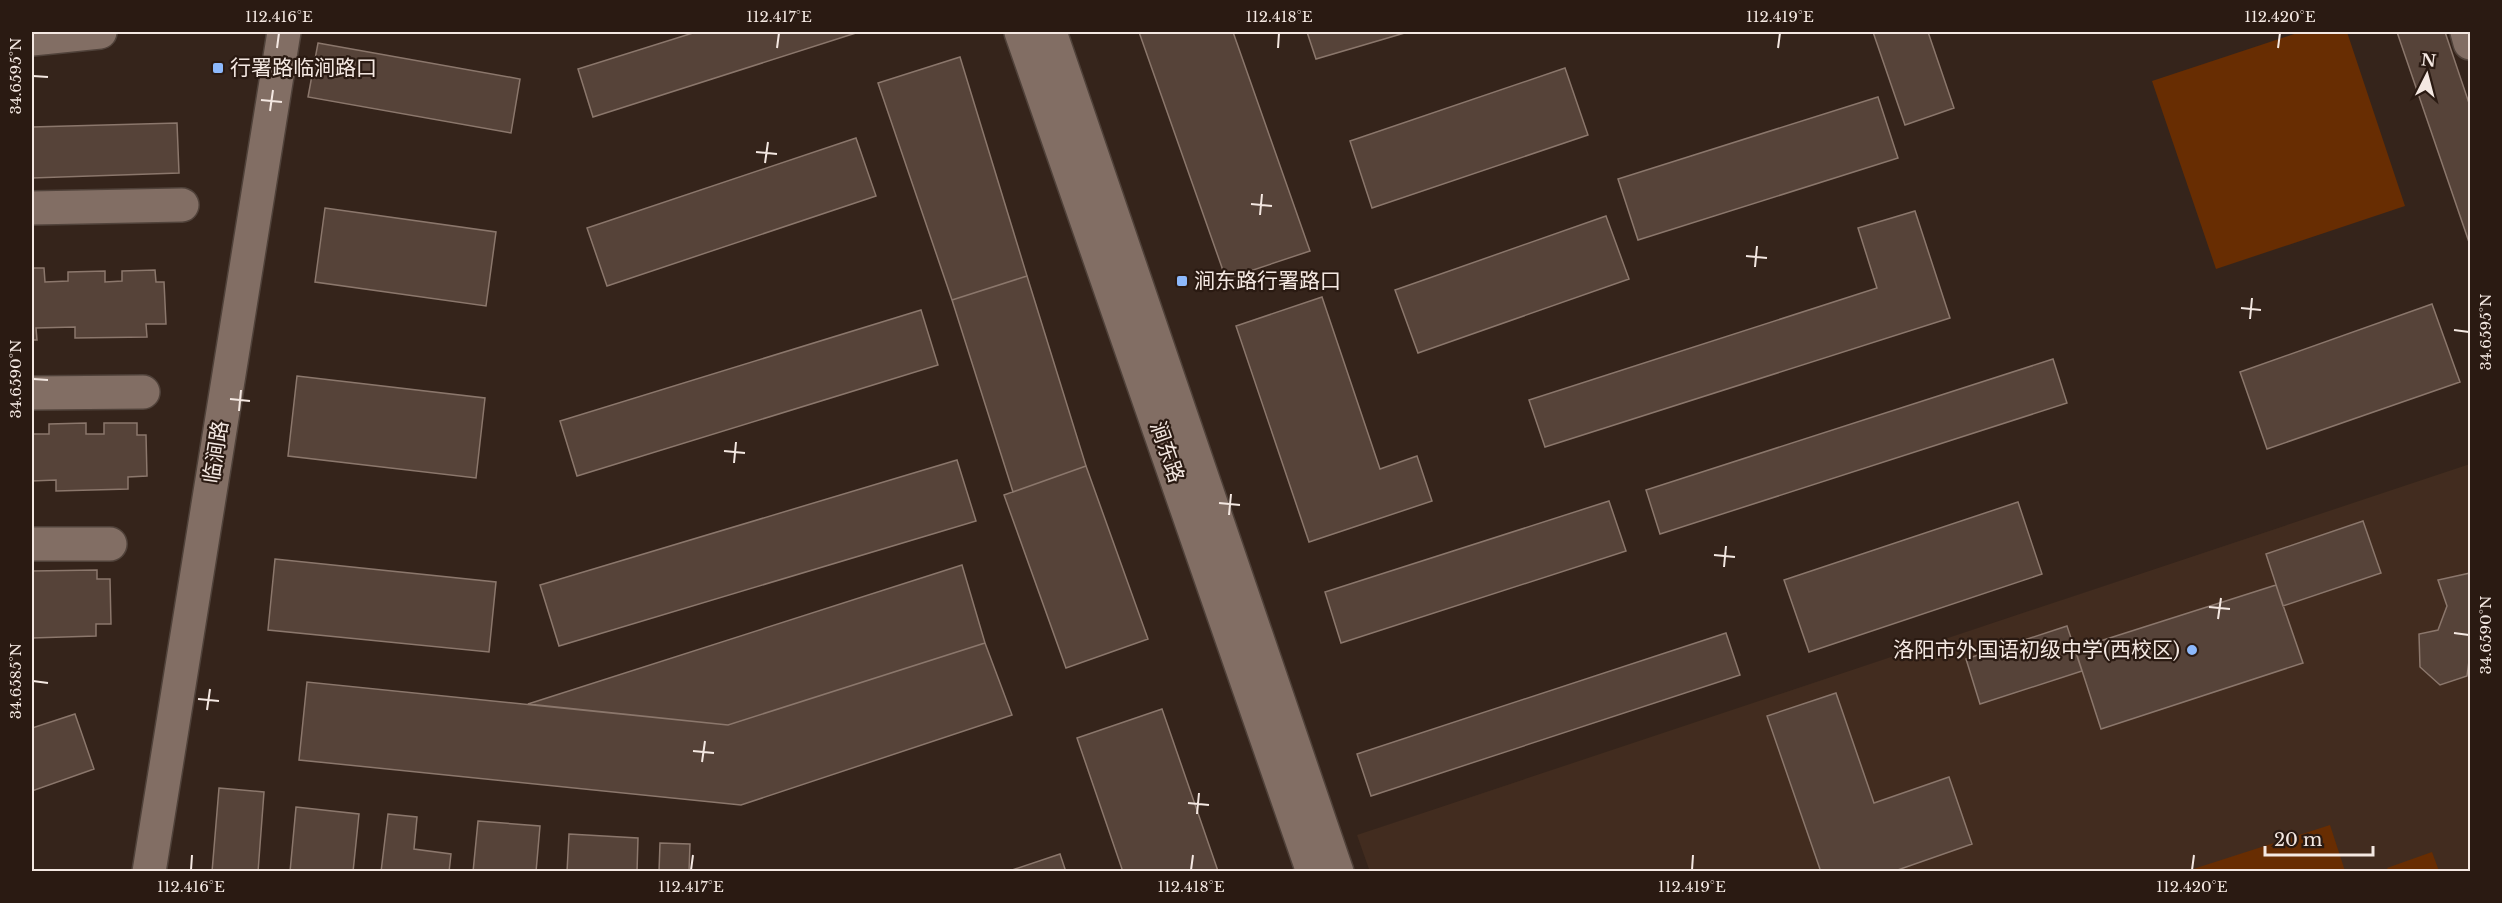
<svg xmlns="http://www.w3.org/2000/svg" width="2502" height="903" viewBox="0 0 2502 903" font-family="'Libre Baskerville','Noto Sans SC',serif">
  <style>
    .built { fill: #422c1f }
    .green { fill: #682d02 }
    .building { fill: #564339; stroke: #8b776c; stroke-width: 1.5 }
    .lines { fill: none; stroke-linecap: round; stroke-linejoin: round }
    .minor-casing { stroke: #50423a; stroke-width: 36 }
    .minor { stroke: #826e64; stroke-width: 33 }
    .ticks { fill: none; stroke: #f4e8e2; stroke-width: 2 }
    .poi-dot { fill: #8db9fc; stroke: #2a1a12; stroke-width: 2 }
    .labels { text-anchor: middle; stroke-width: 4.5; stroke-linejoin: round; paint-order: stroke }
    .poi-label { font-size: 21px; fill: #f4e8e2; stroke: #2a1a12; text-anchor: start }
    .street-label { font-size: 21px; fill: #f4e8e2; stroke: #2a1a12 }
    .neatline { fill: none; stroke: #f4e8e2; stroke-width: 2 }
    .ticks-label { font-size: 15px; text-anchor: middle; fill: #f4e8e2 }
  </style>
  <rect width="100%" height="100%" fill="#35241b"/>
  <path class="built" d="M2470 464V871L1370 872 1357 835Z"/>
  <path class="green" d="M2300 32H2347L2405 206 2216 269 2152 81Z
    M2330 825 2345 871H2187Z
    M2432 852 2439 871H2389L2387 868Z"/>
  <path class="building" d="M696 32H859L593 117 578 69Z
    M1139 32H1233L1310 251 1226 279Z
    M1307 32H1408L1316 59Z
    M1873 32H1928L1954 108 1905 125Z
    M2397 32H2445L2470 106V245Z
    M318 43 520 79 511 133 308 97Z
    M960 57 1027 276 952 300 878 83Z
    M1565 68 1588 135 1372 208 1350 141Z
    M1878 97 1898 158 1638 240 1618 179Z
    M177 123 179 173 32 178V127Z
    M856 138 876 196 607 286 587 228Z
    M325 208 496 232 486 306 315 282Z
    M1915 211 1950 318 1545 447 1529 400 1877 288 1858 228Z
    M1606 216 1629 279 1418 353 1395 290Z
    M32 268H44L45 282 68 281V272L105 271V282L122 281V271L155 270 156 282H164L166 324H146L147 337 75 338V327L36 328 37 340H32Z
    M1027 276 1086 466 1013 492 952 300Z
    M1322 297 1380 469 1417 456 1432 501 1309 542 1236 326Z
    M2432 304 2460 382 2267 449 2240 372Z
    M921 310 938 365 577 476 560 421Z
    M2053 359 2067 403 1660 534 1646 490Z
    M297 376 485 398 476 478 288 456Z
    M86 423V434H104V423H137V435H146L147 476 128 477V489L56 491V480L32 481V434H49V424Z
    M957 460 976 521 559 646 540 585Z
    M1086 466 1148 639 1066 668 1004 495Z
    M1609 501 1626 551 1341 643 1325 592Z
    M2018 502 2042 574 1809 652 1784 580Z
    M2363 521 2381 573 2283 606 2266 554Z
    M275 559 496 582 489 652 268 630Z
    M962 565 985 643 728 725 528 704Z
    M97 570V579H110L111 624H96V636L32 638V571Z
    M2470 573V653L2467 676 2440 685 2420 667 2419 634 2438 630 2447 606 2438 580Z
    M2276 585 2303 663 2101 729 2075 649Z
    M2067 626 2082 671 1980 704 1966 659Z
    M1726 633 1740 675 1371 796 1357 754Z
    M985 643 1012 715 741 805 299 760 307 682 728 725Z
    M1836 693 1874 803 1949 777 1972 844 1892 872H1821L1767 716Z
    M1162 709 1218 871 1215 872H1123L1077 738Z
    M75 714 94 769 32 791V728Z
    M219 788 264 792 258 872H212Z
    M296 807 359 814 353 872H290Z
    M388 814 417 817 414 849 451 854 449 872H381Z
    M478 821 540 826 536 872H473Z
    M569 834 638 838 637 872H567Z
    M660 843 690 844 689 872H659Z
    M1060 854 1066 872H1006Z"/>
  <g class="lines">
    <defs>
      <path id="minor" d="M1021 32 1313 872
        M1050 32 1337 872
        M2467 32 2470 43
        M32 39 100 32
        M32 208 182 205
        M32 393 143 392
        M32 544H110
        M149 872 284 32"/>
    </defs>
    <use href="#minor" class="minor-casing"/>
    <use href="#minor" class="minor"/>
  </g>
  <path class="ticks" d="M277 48 279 33M777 48 779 33M1278 48 1279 33M1778 48 1780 33M2278 48 2280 33M33 76 48 77M261 100 282 102M270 111 273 90M756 152 777 154M765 163 768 142M1251 204 1272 206M1260 215 1262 194M1746 256 1767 258M1755 267 1757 246M2241 308 2261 310M2250 319 2252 298M2454 330 2469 332M33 379 48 380M230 399 250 401M239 411 241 390M724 451 745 453M734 463 736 442M1219 503 1240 505M1229 515 1231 494M1714 555 1735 557M1724 567 1726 546M2209 607 2230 609M2218 619 2221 598M2454 633 2469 635M33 681 48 683M198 699 219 701M207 710 210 689M693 751 714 753M702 762 705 741M1188 803 1209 805M1197 814 1199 793M191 870 192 855M691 870 693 855M1191 870 1193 855M1692 870 1693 855M2192 870 2194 855"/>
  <g class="poi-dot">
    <rect x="212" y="62" width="12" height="12" rx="3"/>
    <rect x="1176" y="275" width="12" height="12" rx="3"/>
    <circle cx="2192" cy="650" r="6"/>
  </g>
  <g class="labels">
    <g class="poi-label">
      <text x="230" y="75">行署路临涧路口</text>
      <text x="1194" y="288">涧东路行署路口</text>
      <text x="2180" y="657" text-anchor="end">洛阳市外国语初级中学(西校区)</text>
    </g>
    <g class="street-label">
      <text transform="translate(216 452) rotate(-81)" y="7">临涧路</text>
      <text transform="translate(1167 452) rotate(71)" y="7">涧东路</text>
    </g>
  </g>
  <rect width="2502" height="903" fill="none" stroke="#2a1a12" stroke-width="66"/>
  <g transform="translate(2427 75) rotate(6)" stroke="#2a1a12" stroke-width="4.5" paint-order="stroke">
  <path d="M0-4.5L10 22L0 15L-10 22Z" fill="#f4e8e2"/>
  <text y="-9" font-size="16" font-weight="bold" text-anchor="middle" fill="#f4e8e2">N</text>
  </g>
  <path d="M2265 846v9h108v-9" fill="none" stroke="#f4e8e2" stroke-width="3"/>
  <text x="2274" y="846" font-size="18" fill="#f4e8e2" stroke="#2a1a12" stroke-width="4.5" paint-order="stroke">20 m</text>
  <rect x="33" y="33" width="2436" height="837" class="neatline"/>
  <g class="ticks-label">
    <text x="279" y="22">112.416°E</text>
    <text x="779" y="22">112.417°E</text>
    <text x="1279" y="22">112.418°E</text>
    <text x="1780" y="22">112.419°E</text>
    <text x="2280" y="22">112.420°E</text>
    <text transform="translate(16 76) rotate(-90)" y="5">34.6595°N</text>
    <text transform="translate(2486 332) rotate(-90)" y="5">34.6595°N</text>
    <text transform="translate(16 379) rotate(-90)" y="5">34.6590°N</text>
    <text transform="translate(2486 635) rotate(-90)" y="5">34.6590°N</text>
    <text transform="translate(16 681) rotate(-90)" y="5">34.6585°N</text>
    <text x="191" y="892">112.416°E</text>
    <text x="691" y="892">112.417°E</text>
    <text x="1191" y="892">112.418°E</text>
    <text x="1692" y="892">112.419°E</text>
    <text x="2192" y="892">112.420°E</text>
  </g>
</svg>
